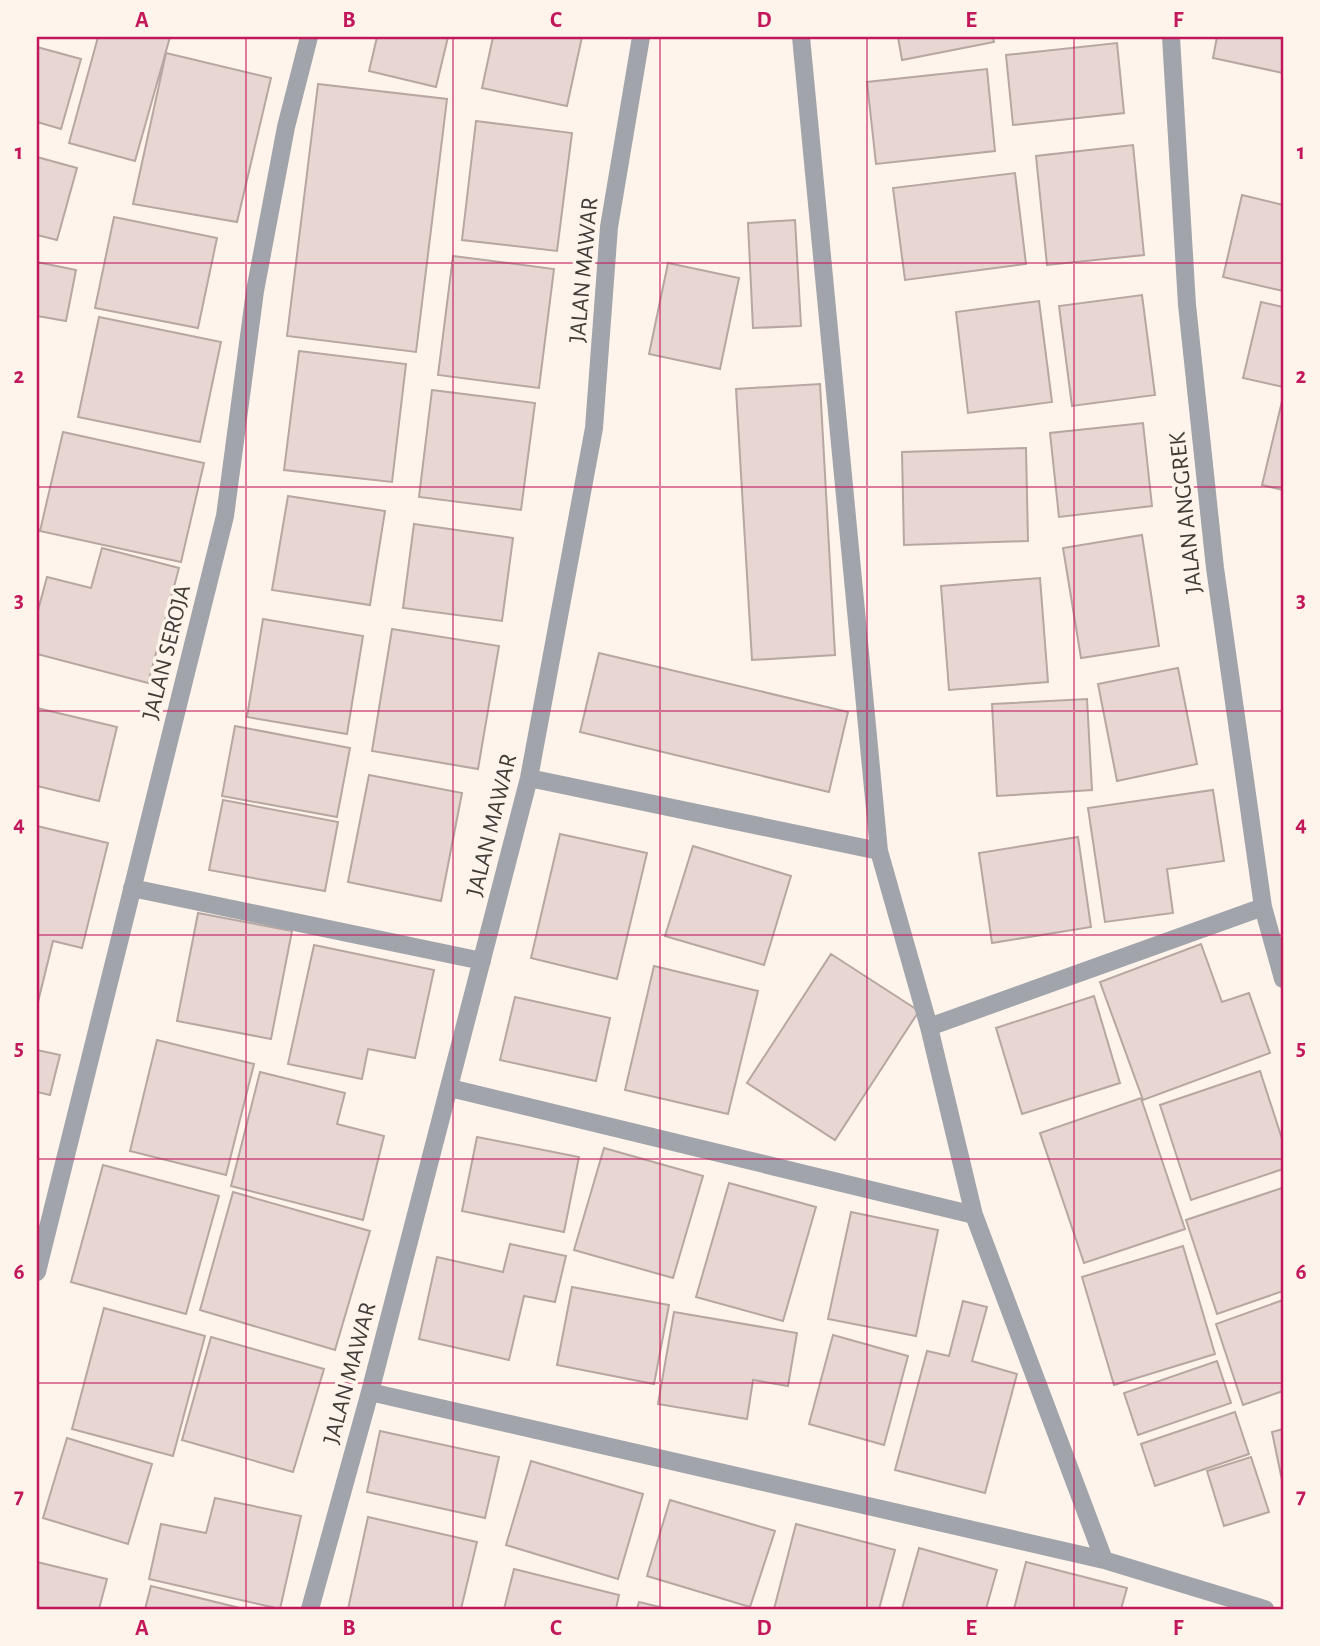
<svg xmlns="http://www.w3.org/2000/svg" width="1320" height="1646" viewBox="0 0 1320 1646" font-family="'Alegreya Sans',sans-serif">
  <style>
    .building { fill: #e7d6d2; stroke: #b7a6a2; stroke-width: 2 }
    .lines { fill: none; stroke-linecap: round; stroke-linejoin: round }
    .street { stroke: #a1a5ab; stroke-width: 18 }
    .grid { fill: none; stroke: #c2185b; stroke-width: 2; stroke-opacity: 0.55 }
    .labels { text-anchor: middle; stroke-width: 7; stroke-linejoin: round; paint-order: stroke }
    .street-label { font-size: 24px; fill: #413c37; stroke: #fef4eb }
    .neatline { fill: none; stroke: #c2185b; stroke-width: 2.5 }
    .grid-label { font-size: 23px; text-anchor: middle; font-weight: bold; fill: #c2185b }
  </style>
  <rect width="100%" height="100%" fill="#fef4eb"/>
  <path class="building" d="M98 37H170L135 161 69 143Z
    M377 37H448L436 87 369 71Z
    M493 37H582L567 106 482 88Z
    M898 37H993L994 42 902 60Z
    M1217 37H1283V73L1213 58Z
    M1117 43 1124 113 1013 125 1006 55Z
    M37 47 81 59 61 129 37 122Z
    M166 53 271 78 237 222 133 204Z
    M987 69 995 151 876 164 867 82Z
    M318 84 447 99 416 352 287 336Z
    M476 121 572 133 557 251 462 240Z
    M1133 145 1144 255 1047 265 1036 156Z
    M37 157 77 168 57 240 37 235Z
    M1015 173 1026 264 905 280 893 188Z
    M1242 195 1283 205V291L1223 277Z
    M114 217 217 238 198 328 95 308Z
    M795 220 801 326 753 328 748 223Z
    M453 256 554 269 539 388 438 375Z
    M37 262 76 270 66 321 37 316Z
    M668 263 739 278 720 369 649 354Z
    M1142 295 1155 395 1072 406 1059 306Z
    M1039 301 1052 402 968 413 956 312Z
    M1261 302 1283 307V387L1243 378Z
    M99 317 221 342 200 442 78 417Z
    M299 351 406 364 392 482 284 470Z
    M820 384 835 655 752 660 736 389Z
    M432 390 535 403 521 510 419 497Z
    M1283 397V490L1262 485Z
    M1143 423 1152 506 1059 517 1050 433Z
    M63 432 204 463 181 562 40 531Z
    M1026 448 1028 541 904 545 902 452Z
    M288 496 385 511 370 605 272 590Z
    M414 524 513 538 502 621 403 608Z
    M1142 535 1159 646 1081 658 1063 548Z
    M102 548 179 568 148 683 37 654V614L47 577 91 588Z
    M1040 578 1048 682 949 690 941 586Z
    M263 619 363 636 347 734 247 717Z
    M392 629 499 646 478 769 372 751Z
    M599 653 848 712 829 792 580 732Z
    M1178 668 1197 764 1117 781 1098 684Z
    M1087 699 1092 790 997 796 992 704Z
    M37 708 117 727 99 801 37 786Z
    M235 726 350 748 337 817 222 796Z
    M369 775 462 793 441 901 348 882Z
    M1213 790 1224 861 1167 869 1173 913 1105 922 1088 808Z
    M223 800 338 822 325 891 209 870Z
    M37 826 108 843 82 948 53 941 37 1006Z
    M560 834 647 853 617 979 531 958Z
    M1078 837 1091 927 992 943 979 853Z
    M693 846 791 876 764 965 665 936Z
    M198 913 292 931 271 1039 177 1021Z
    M1201 944 1222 1002 1249 993 1270 1053 1143 1100 1100 982Z
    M314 945 434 970 415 1058 368 1049 362 1079 288 1064Z
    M831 954 919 1011 835 1140 747 1083Z
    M654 966 758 991 728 1114 625 1090Z
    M1094 996 1120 1083 1022 1114 996 1028Z
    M515 997 610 1018 596 1081 500 1060Z
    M157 1040 254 1064 226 1175 130 1151Z
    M37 1050 60 1055 50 1095 37 1092Z
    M1260 1071 1283 1142V1169L1191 1200 1160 1105Z
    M260 1072 345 1093 337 1124 384 1136 363 1220 231 1186Z
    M1141 1098 1185 1229 1084 1263 1040 1133Z
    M477 1137 579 1157 564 1232 462 1211Z
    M604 1148 703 1176 673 1278 574 1250Z
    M103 1165 219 1196 186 1314 71 1282Z
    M729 1183 816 1207 783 1321 696 1297Z
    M1282 1188 1283 1291 1217 1314 1186 1220Z
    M233 1192 370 1231 335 1350 200 1310Z
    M851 1212 938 1230 916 1336 828 1319Z
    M510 1244 566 1256 555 1302 524 1296 509 1360 419 1339 437 1257 503 1272Z
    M1183 1246 1215 1354 1114 1385 1082 1277Z
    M572 1287 669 1305 654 1384 557 1365Z
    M1283 1300V1391L1243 1405 1216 1324Z
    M963 1301 987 1307 972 1361 1017 1374 985 1493 895 1470 927 1351 949 1356Z
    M104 1308 205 1336 173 1456 72 1429Z
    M674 1312 797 1333 788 1386 753 1380 747 1419 658 1404Z
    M833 1335 908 1356 884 1445 809 1424Z
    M211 1337 324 1369 293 1472 182 1440Z
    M1217 1361 1231 1403 1138 1435 1124 1393Z
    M1235 1412 1249 1454 1155 1486 1141 1444Z
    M1283 1429V1485L1272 1432Z
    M380 1431 499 1457 485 1518 367 1492Z
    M67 1438 152 1464 128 1544 43 1518Z
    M1251 1457 1269 1512 1224 1526 1207 1471Z
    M531 1461 643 1494 618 1579 506 1545Z
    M215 1498 301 1516 280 1609 149 1579 161 1524 206 1533Z
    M670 1500 775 1531 750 1607 647 1576Z
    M368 1517 477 1542 461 1609H348Z
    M796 1524 895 1550 879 1609H774Z
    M919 1548 997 1570 986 1609H902Z
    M37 1562 107 1579 99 1609H37Z
    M1026 1562 1127 1588 1121 1609H1014Z
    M514 1569 619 1595 616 1609H504Z
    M151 1586 244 1609H145Z
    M639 1602 668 1609H637Z"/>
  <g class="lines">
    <path class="street" d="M801 37 879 851 929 1027 974 1215 1104 1560
      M1171 37 1187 305 1215 568 1263 907 1283 979
      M529 778 879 851
      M132 888 482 961
      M929 1027 1263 907
      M450 1088 974 1215
      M37 1272 225 516 255 291 286 127 309 37
      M370 1392 1104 1560 1265 1609
      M310 1609 370 1392 529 778 594 428 609 227 641 37"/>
  </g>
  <path class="grid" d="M246 37V1609M453 37V1609M660 37V1609M867 37V1609M1074 37V1609M37 263H1283M37 487H1283M37 711H1283M37 935H1283M37 1159H1283M37 1383H1283"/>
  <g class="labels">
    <g class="street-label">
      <text transform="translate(583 270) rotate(-85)" y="8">JALAN MAWAR</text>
      <text transform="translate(1185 513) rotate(-96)" y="8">JALAN ANGGREK</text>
      <text transform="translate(166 652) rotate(-76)" y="8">JALAN SEROJA</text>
      <text transform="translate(491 825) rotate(-76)" y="8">JALAN MAWAR</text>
      <text transform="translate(349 1373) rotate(-75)" y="8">JALAN MAWAR</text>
    </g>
  </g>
  <rect width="1320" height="1646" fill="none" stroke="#fef4eb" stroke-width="77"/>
  <rect x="38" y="38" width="1244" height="1570" class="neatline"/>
  <g class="grid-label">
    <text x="142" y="27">A</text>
    <text x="349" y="27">B</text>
    <text x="556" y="27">C</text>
    <text x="764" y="27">D</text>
    <text x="971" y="27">E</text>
    <text x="1178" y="27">F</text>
    <text x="19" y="159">1</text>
    <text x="1301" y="159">1</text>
    <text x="19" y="383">2</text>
    <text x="1301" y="383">2</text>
    <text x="19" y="607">3</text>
    <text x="1301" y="607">3</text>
    <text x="19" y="831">4</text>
    <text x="1301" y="831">4</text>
    <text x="19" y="1055">5</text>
    <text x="1301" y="1055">5</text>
    <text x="19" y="1279">6</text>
    <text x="1301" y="1279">6</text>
    <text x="19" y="1503">7</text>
    <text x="1301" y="1503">7</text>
    <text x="142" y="1635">A</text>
    <text x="349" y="1635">B</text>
    <text x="556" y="1635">C</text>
    <text x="764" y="1635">D</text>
    <text x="971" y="1635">E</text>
    <text x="1178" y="1635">F</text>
  </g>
</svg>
